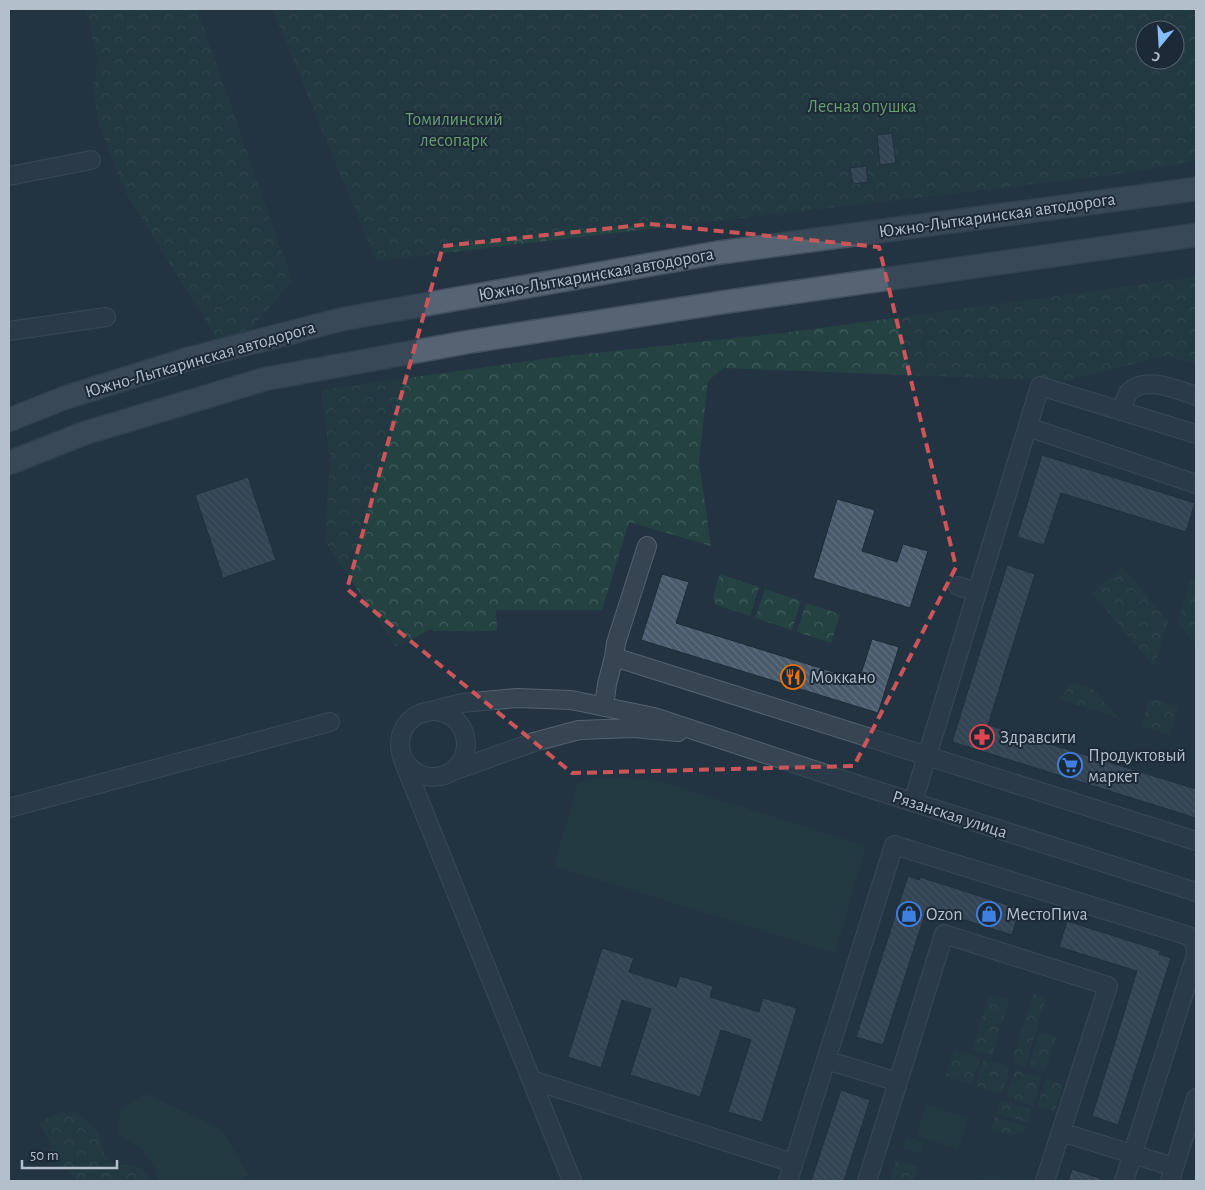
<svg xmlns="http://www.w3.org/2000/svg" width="1205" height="1190" viewBox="0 0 1205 1190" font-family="'Alegreya Sans',sans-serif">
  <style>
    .green { fill: #254243 }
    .forest { fill: url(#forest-crowns); fill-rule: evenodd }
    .building { fill: url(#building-back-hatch); stroke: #1e2b39 }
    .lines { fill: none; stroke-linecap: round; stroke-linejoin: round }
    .minor-casing { stroke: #55626f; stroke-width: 20 }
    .major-casing { stroke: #44505e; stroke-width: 25 }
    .minor { stroke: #374451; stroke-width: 18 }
    .major { stroke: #556372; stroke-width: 22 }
    .marked { fill: none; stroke: #cc5559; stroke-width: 4; stroke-dasharray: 10 6; stroke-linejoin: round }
    .labels { text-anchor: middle; stroke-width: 4; stroke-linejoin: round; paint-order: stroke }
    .park-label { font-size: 18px; fill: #699f71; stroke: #1c2937 }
    .street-label { font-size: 18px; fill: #b4bfcc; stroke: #1c2937 }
    .poi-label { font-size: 18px; fill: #b4bfcc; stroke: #1c2937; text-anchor: start }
  </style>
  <defs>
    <pattern id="forest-crowns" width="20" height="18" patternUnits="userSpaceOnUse" patternTransform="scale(1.25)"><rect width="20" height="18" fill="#254243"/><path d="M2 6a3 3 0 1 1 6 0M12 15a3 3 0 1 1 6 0" fill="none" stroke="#425c5d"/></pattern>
    <pattern id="building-back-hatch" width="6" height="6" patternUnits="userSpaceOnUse" patternTransform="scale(1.25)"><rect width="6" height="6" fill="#485a6b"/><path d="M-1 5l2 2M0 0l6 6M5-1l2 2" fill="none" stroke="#60707f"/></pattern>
  </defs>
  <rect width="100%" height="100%" fill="#233342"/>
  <path class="green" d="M598 778H620L659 781 866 846 835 953 554 866 578 783Z
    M146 1094 221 1129 249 1175 236 1181H159L155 1168 141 1148 116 1133 121 1108Z
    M926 1104 968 1118 958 1149 916 1136Z
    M906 1137 924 1143 921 1154 903 1148Z"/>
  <path class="forest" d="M84 9H197L292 281 242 340 220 344 125 192 98 123 93 88 98 63 89 23Z
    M272 9H1196V161L1111 175 376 261ZM1145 30H1175V60H1145Z
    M1196 277V363L1165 356 1066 381 724 368 708 381 699 461 711 546 629 522 602 610H496L497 631H432L433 628 396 647 325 542 330 458 321 390 558 357 783 333Z
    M1123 567 1168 621 1154 667 1092 593Z
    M720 574 759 587 750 616 716 605 713 597Z
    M1191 579 1196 581V645L1177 623Z
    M765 589 801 601 792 630 755 618Z
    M806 603 840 614 831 643 797 632Z
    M1072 682 1093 689 1118 718 1059 699Z
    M1150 698 1179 707 1170 735 1141 726Z
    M989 994 1009 1000 992 1056 972 1050Z
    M1033 994 1046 998 1025 1066 1012 1062Z
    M1040 1032 1056 1037 1045 1072 1029 1067Z
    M954 1050 980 1058 972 1084 946 1076Z
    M984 1059 1010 1067 1002 1094 975 1086Z
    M1015 1070 1042 1077 1033 1106 1007 1097Z
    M1046 1079 1063 1084 1055 1112 1037 1107Z
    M1000 1100 1032 1110 1028 1123 996 1113Z
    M63 1111 76 1113 98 1131 105 1156 115 1165H129L142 1169 151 1180 148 1181H76V1179L67 1170 55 1165 49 1154 50 1142 39 1123Z
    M995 1117 1026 1127 1025 1130 1011 1136 991 1130Z
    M896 1160 918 1167 913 1181H889Z
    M988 1175 1012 1181H982Z"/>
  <path class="building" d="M892 133 896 163 880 165 877 135Z
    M866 166 868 182 853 184 850 168Z
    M1042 455 1195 503 1186 532 1061 493 1044 545 1017 537Z
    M248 477 276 560 223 578 195 495Z
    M837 499 875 510 862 551 897 562 903 544 928 551 910 608 813 578Z
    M1007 565 1035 574 988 725 1196 789V818L952 742Z
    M662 574 689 582 676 623 859 680 872 639 899 647 878 713 641 640Z
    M908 876 919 880 920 877 1020 909 1012 935 927 908 883 1045 856 1037Z
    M1067 921 1161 951 1159 954 1171 958 1118 1125 1092 1116 1137 971 1059 947Z
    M602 948 634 958 629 972 676 987 680 976 713 986 710 997 759 1012 763 998 797 1008 762 1122 728 1112 751 1040 721 1030 700 1097 630 1075 651 1009 622 1000 601 1068 568 1057Z
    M841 1090 870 1100 850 1162 844 1181H811Z
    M1072 1169 1102 1179 1101 1181H1068Z"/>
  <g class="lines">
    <defs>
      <path id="minor" d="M9 176 91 160
        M9 331 106 317
        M1122 411C1124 405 1125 396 1129 392 1145 375 1178 390 1196 396
        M1028 427 1196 484
        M647 546 616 643 614 657 1196 841
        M958 586 977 592
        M604 707 607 684 614 657
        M400 744a33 33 0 1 1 66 0a33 33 0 1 1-66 0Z
        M423 713 462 703 517 698 571 700 654 717 859 785 1196 892
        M403 760 572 1181
        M453 771 534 742 579 730 633 728 678 732
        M913 802 1040 386 1196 434
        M9 808 330 722
        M826 1060 894 845 1189 936 1195 944 1196 953
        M532 1080 793 1163
        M898 1082 944 934 1108 986 1045 1181
        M1061 1132 1174 1167
        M788 1181 826 1060 898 1082 867 1181
        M1124 1181 1196 955
        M1170 1181 1196 1098"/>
      <path id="major" d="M9 420 64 398 188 359 343 319 716 253 1196 189
        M9 463 85 433 265 379 468 342 725 302 1196 235"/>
    </defs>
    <use href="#minor" class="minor-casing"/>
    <use href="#major" class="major-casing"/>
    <use href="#minor" class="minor"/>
    <use href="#major" class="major"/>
  </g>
  <path d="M0 0H1205V1190H0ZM650 224 879 247 956 567 854 766 572 773 347 589 443 246Z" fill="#233342" fill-opacity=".55" fill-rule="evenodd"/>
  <path class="marked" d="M650 224 879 247 956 567 854 766 572 773 347 589 443 246Z"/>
  <defs>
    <symbol id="restaurant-ring" viewBox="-11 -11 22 22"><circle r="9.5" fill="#1c2937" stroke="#e8710a" stroke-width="1.5"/><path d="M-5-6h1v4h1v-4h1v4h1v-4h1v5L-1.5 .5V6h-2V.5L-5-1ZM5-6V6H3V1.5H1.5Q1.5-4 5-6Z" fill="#e8710a"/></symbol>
    <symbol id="pharmacy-ring" viewBox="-11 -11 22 22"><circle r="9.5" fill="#1c2937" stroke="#e0444e" stroke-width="1.5"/><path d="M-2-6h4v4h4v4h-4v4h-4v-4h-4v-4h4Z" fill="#e0444e"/></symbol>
    <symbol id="supermarket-ring" viewBox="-11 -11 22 22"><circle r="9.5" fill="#1c2937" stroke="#3f7fe0" stroke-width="1.5"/><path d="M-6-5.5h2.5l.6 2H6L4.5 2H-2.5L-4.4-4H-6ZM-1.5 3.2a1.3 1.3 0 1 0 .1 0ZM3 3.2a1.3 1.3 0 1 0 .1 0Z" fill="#3f7fe0"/></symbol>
    <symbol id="shop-ring" viewBox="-11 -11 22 22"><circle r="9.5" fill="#1c2937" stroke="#3f7fe0" stroke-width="1.5"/><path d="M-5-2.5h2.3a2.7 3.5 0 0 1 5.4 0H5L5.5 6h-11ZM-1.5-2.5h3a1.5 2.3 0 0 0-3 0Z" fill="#3f7fe0"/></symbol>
  </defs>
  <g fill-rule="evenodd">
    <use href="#restaurant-ring" x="779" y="663" width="28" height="28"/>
    <use href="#pharmacy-ring" x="968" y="723" width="28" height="28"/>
    <use href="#supermarket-ring" x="1056" y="751" width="28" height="28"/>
    <use href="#shop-ring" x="895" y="900" width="28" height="28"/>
    <use href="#shop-ring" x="975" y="900" width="28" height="28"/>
  </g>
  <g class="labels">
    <g class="park-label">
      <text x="862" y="112">Лесная опушка</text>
      <text x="454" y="125">Томилинский<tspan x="454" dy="21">лесопарк</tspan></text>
    </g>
    <g class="street-label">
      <text transform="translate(997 215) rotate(-8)" y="6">Южно-Лыткаринская автодорога</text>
      <text transform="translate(596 274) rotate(-10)" y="6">Южно-Лыткаринская автодорога</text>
      <text transform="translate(200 359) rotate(-16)" y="6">Южно-Лыткаринская автодорога</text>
      <text transform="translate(950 814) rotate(18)" y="6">Рязанская улица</text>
    </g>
    <g class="poi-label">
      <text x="810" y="683">Моккано</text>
      <text x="1000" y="743">Здравсити</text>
      <text x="1088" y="761">Продуктовый<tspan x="1088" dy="21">маркет</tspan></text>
      <text x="926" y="920">Ozon</text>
      <text x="1006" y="920">МестоПиvа</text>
    </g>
  </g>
  <rect width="1205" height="1190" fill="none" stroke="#b4bfcc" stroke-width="20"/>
  <g transform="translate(1160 45) rotate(198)"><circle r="24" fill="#1c2937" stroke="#596573"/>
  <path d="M0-4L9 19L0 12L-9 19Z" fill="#86bfff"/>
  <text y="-8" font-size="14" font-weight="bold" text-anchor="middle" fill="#b4bfcc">С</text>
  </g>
  <path d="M22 1160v8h95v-8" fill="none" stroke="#b4bfcc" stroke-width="2.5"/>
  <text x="30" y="1160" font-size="15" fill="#b4bfcc" stroke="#1c2937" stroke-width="4" paint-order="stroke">50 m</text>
</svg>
